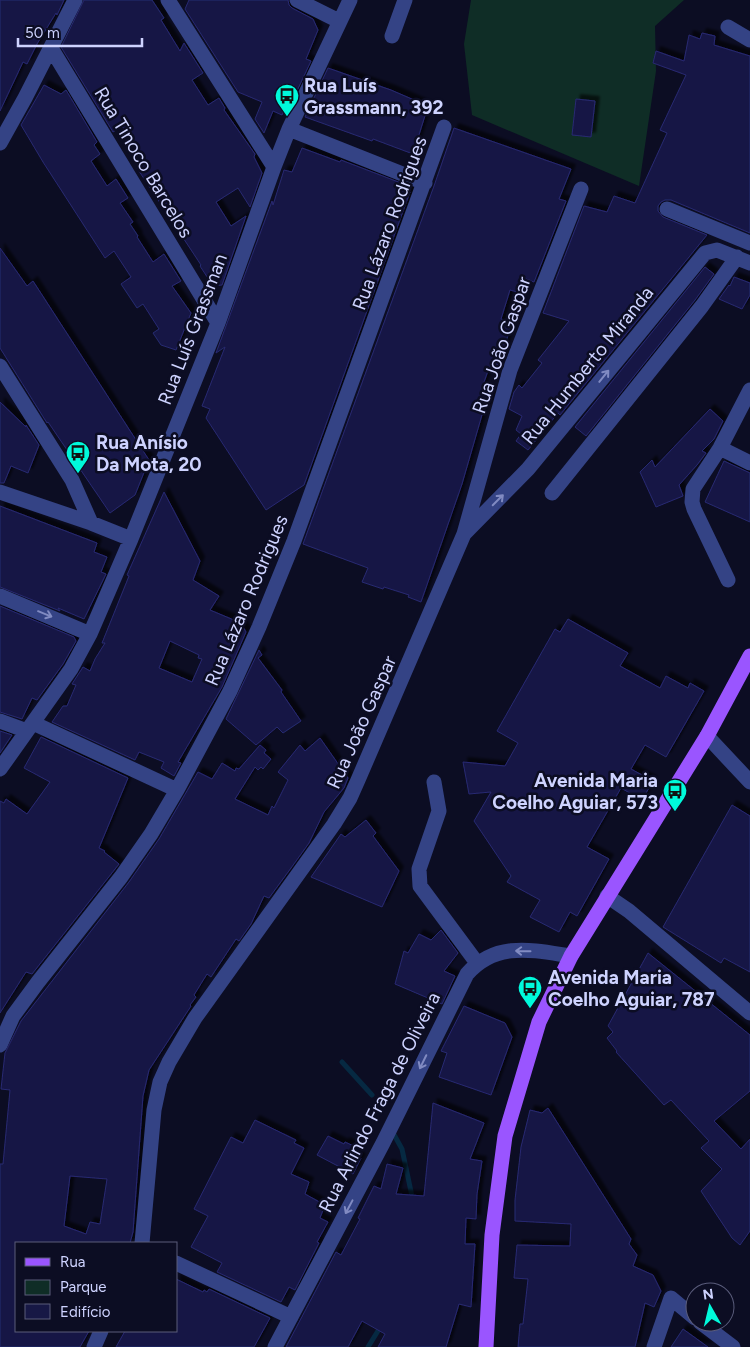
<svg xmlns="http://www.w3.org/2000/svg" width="750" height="1347" viewBox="0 0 750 1347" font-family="Figtree,sans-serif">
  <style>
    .green { fill: #0f2d26 }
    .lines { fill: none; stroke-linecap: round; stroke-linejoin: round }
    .stream { stroke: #062942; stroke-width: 5 }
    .building { fill: #171845; stroke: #282972; fill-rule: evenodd; filter: url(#shadow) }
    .minor { stroke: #344385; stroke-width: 15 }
    .major { stroke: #9a55ff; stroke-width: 15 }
    .oneway { stroke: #818bc2 }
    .labels { text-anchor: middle; stroke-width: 5; stroke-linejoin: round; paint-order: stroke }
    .poi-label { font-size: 19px; font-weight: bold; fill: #ced3ff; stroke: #0c0d23; text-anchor: start }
    .street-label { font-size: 19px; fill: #ced3ff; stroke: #0c0d23 }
  </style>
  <defs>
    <filter id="shadow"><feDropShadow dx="4.5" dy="-4.5" stdDeviation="1" flood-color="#0009"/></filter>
  </defs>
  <rect width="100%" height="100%" fill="#0c0d23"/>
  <path class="green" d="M471 0H684L655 26 656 71 639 186 472 115 464 44Z"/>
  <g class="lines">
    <path class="stream" d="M342 1062 372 1095
      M392 1131 402 1149 413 1201
      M368 1347 381 1326"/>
  </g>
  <path class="building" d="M0 0H64L57 15 56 13 37 44 27 64 23 62 0 111Z
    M84 0H152L164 18 161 20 180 51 184 43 203 73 192 80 208 105 219 98 225 108 224 110 255 154 254 157 262 173 250 207 238 188 216 202 231 226 246 216 222 285 213 286 200 266 201 265 137 168 145 163 122 126 113 132 61 47Z
    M189 0H288L289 5 292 8 313 19 318 30 306 59 311 61 288 110 285 109 282 115 273 111 264 133 255 119 262 102 238 92 185 9Z
    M702 33 715 36 714 45 750 56V233L671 200H665L661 202 658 206V211L663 217 707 235 560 415 558 413 528 450 516 441 521 434 516 430 522 416 509 409 514 392 519 385 522 388 542 363 538 360 569 321 543 313 584 206 607 212 614 196 635 203 667 133 660 130 686 75 653 63 656 51 684 61 689 35 700 39Z
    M328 68 391 90 428 106 413 154 373 139 372 141 305 117Z
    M44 85 61 94 66 90 97 142 94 145 100 154 91 161 107 186 116 179 128 198 120 203 133 222 130 224 138 236 137 237 153 262 164 254 181 281 172 286 191 313 176 350 161 345 153 333 159 329 143 304 137 308 121 284 131 277 114 251 105 258 43 162 21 125Z
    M576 99 595 101 591 137 572 135Z
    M454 128 571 169 559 199 566 201 534 282 526 279 521 293 510 290 501 319 512 322 499 365 491 362 481 391 491 394 486 408H484L462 484 421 602 408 597 409 595 384 587 383 589 362 582 368 568 303 544 434 186Z
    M302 148 340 162 341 160 401 183 404 186 403 190 410 192 304 485 266 510 206 418 210 409 202 406 225 347 216 353 272 201 273 205 284 170 292 172Z
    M0 248 27 286 33 281 149 460 135 495 110 513 48 422 47 423 0 348Z
    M705 267 714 274 695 300 586 436 575 427Z
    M734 277 750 283V295L742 309 719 299 729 285 730 286Z
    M0 402 26 427V425L39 445 28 473 11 466 4 483H0Z
    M710 409 723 421 714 439 702 451 706 453 697 465 679 485 683 496 656 507 640 472 652 460 655 467Z
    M724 461 750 473V522L705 502Z
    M164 492 200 561 193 580 219 596 210 610 241 623 246 632 222 687 178 762 181 763 174 776 161 768 164 762 139 752 135 760 52 722 63 706H67L76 685 72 684 83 667 90 671 95 659 105 643H102L129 576 127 575ZM170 641 199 655 198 658 202 659 192 682 159 668Z
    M0 506 97 543 94 552 107 557 101 572 106 574 84 619 58 608 60 611 0 587Z
    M0 606 74 637 76 641 63 664 37 700 32 698 22 719 0 712Z
    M568 619 628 653 620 666 660 688 666 676 688 688 690 683 704 691 666 757 645 745 631 769 653 781 642 800 621 788 587 847 609 859 577 916 570 912 559 932 530 917 540 900 507 882 511 876 474 821 491 792 469 794 463 762 505 766 518 743 497 731 555 629 560 632Z
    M259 650 262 655 258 658 282 690 281 692 301 721 283 733 277 727 256 745 226 719Z
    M0 731 12 735 0 753Z
    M41 737 128 778 99 848 105 851 104 852 119 864 32 974 26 972 0 1013V801L4 803 6 799 27 814 50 782 24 768Z
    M320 738 348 778 344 788 324 812 309 843 291 868 269 898 264 896 251 924 239 941 236 939 211 977 207 974 194 995 196 997 190 1005 191 1006 149 1070 143 1096 133 1232 130 1243H16V1331H89L80 1347H0V1164H3L10 1090 1 1089 5 1053 21 1021 129 882 159 839 198 772 212 779 222 763 235 771 236 768 239 769 260 745 266 750 264 753 271 759 263 769 261 767 258 770 255 767 235 799 268 815 272 806 274 808 288 780 278 772 300 745 305 751ZM70 1176 107 1179 100 1224 90 1222 86 1234 64 1226Z
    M732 805 750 816V972L724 958 721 963 663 927Z
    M366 820 376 833 373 836 399 871 382 907 311 877 341 834 345 837Z
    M441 930 458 953 444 971 455 976 442 1004 395 984 404 951 408 953 419 934 431 940Z
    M648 953 750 1035V1091L714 1121 741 1149 750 1139V1231L740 1245 732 1238 701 1191 722 1169 701 1148 709 1141 671 1100 664 1105 616 1052 617 1051 607 1038 613 1032 608 1026Z
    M464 1006 505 1023 512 1037 491 1095 439 1077 447 1053 441 1051Z
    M433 1103 484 1123 470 1159 482 1161 477 1194 476 1219 466 1218 465 1244H475L471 1307 459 1304 446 1347H378L385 1334 362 1321 348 1347H286L336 1252 341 1255 360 1219 358 1218 374 1186 381 1189 387 1164 403 1168 396 1194 424 1196Z
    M548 1108 631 1239 629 1244 637 1255 633 1266 653 1275 661 1291 654 1307 645 1303 635 1347H518L520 1324H523L528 1279 514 1278 517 1245 570 1246 571 1224 515 1221V1200L521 1147 530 1110 542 1113Z
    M255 1120 296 1140 294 1143 304 1148 291 1174 309 1182 305 1194 325 1205 320 1218 328 1222 317 1242 319 1243 295 1290 289 1287 281 1302 217 1272 222 1263 191 1247 208 1216 194 1209 231 1137 243 1143Z
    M328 1136 344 1144 345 1142 356 1147 353 1154 361 1158 353 1174 317 1155Z
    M176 1279 203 1292 204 1290 207 1292 209 1289 270 1318 254 1347H116L125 1331H176Z
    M683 1329 708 1347H671Z"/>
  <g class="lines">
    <path class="minor" d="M168 0 274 167
      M297 0 339 21
      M728 27 750 40
      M392 36 405 0
      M51 48 218 323
      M289 129 425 183
      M0 143 25 98 75 0
      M667 209 750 243
      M0 366 72 480 91 523
      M720 448 750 463
      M0 492 91 523 131 539
      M552 493 702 306 737 257
      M465 533 528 469 705 253 717 250 750 263
      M728 580 694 509 692 502 693 489 720 448 750 390
      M0 596 90 634
      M0 721 27 731
      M33 723 177 790
      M707 736 750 782
      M0 769 71 669 90 634 131 539 218 323 274 167 289 129 350 0
      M434 782 439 811 419 869 420 886 477 963
      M607 896 629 911 750 1013
      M0 1045 13 1016 38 982 121 877 151 834 177 790 230 691 259 627 294 541 444 127
      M142 1243 154 1110 160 1082 169 1062 195 1018 334 824 350 798 358 780 464 534 510 370 581 189
      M176 1263 291 1317
      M700 1322 733 1347
      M94 1347 101 1331
      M275 1347 383 1143 467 974C496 941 532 950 571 956
      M654 1347 671 1298 695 1318"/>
    <path class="major" d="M486 1347 492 1235 505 1136 539 1022 571 956 707 736 750 656"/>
  </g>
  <defs><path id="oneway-shaft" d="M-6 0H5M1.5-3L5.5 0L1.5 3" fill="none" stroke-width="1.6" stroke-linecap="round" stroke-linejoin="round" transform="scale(1.25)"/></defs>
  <g class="oneway">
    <use href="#oneway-shaft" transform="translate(604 376) rotate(-51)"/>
    <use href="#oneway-shaft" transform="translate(498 500) rotate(-45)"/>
    <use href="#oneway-shaft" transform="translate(45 614) rotate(22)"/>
    <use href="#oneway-shaft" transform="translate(523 951) rotate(-179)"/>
    <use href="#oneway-shaft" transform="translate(423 1062) rotate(116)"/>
    <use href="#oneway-shaft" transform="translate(349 1207) rotate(118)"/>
  </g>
  <defs>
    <symbol id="bus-pin" viewBox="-11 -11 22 30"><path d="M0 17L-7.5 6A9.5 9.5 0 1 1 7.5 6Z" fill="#00f9db" stroke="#0c0d23"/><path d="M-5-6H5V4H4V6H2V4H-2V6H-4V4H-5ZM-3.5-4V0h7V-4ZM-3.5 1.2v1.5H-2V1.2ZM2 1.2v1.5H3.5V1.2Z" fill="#111"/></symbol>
  </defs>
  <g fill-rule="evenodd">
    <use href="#bus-pin" x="273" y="82" width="28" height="38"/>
    <use href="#bus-pin" x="64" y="439" width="28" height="38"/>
    <use href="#bus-pin" x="661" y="777" width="28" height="38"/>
    <use href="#bus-pin" x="516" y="974" width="28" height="38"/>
  </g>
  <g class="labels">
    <g class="poi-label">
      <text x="304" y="92">Rua Luís<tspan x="304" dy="22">Grassmann, 392</tspan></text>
      <text x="96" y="449">Rua Anísio<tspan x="96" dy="22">Da Mota, 20</tspan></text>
      <text x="658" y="787" text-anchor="end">Avenida Maria<tspan x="658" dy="22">Coelho Aguiar, 573</tspan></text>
      <text x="548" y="984">Avenida Maria<tspan x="548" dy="22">Coelho Aguiar, 787</tspan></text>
    </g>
    <g class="street-label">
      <text transform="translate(144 162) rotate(59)" y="7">Rua Tinoco Barcelos</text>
      <text transform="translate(389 223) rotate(-70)" y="7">Rua Lázaro Rodrigues</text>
      <text transform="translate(192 329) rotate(-69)" y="7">Rua Luís Grassman</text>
      <text transform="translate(501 345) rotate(-71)" y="7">Rua João Gaspar</text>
      <text transform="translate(587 365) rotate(-51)" y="7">Rua Humberto Miranda</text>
      <text transform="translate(246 600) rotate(-67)" y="7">Rua Lázaro Rodrigues</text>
      <text transform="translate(361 722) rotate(-66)" y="7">Rua João Gaspar</text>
      <text transform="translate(379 1102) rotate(-63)" y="7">Rua Arlindo Fraga de Oliveira</text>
    </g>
  </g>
  <rect x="15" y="1242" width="162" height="90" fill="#0c0d23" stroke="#5a5c7b"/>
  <rect x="25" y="1258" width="25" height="8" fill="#9a55ff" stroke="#5a5c7b"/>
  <text x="60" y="1267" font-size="15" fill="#ced3ff">Rua</text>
  <rect x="25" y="1280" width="25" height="15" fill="#0f2d26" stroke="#5a5c7b"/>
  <text x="60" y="1292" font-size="15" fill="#ced3ff">Parque</text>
  <rect x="25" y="1304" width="25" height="15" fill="#171845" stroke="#5a5c7b"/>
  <text x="60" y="1317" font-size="15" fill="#ced3ff">Edifício</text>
  <g transform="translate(710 1307) rotate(352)"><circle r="24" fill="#0c0d23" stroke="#5a5c7b"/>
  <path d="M0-4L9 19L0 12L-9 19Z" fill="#00f9db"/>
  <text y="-8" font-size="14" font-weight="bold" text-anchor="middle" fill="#ced3ff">N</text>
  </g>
  <path d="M18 38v8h124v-8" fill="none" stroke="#ced3ff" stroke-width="2.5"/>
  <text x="25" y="38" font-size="15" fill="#ced3ff" stroke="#0c0d23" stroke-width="4" paint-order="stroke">50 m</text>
</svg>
